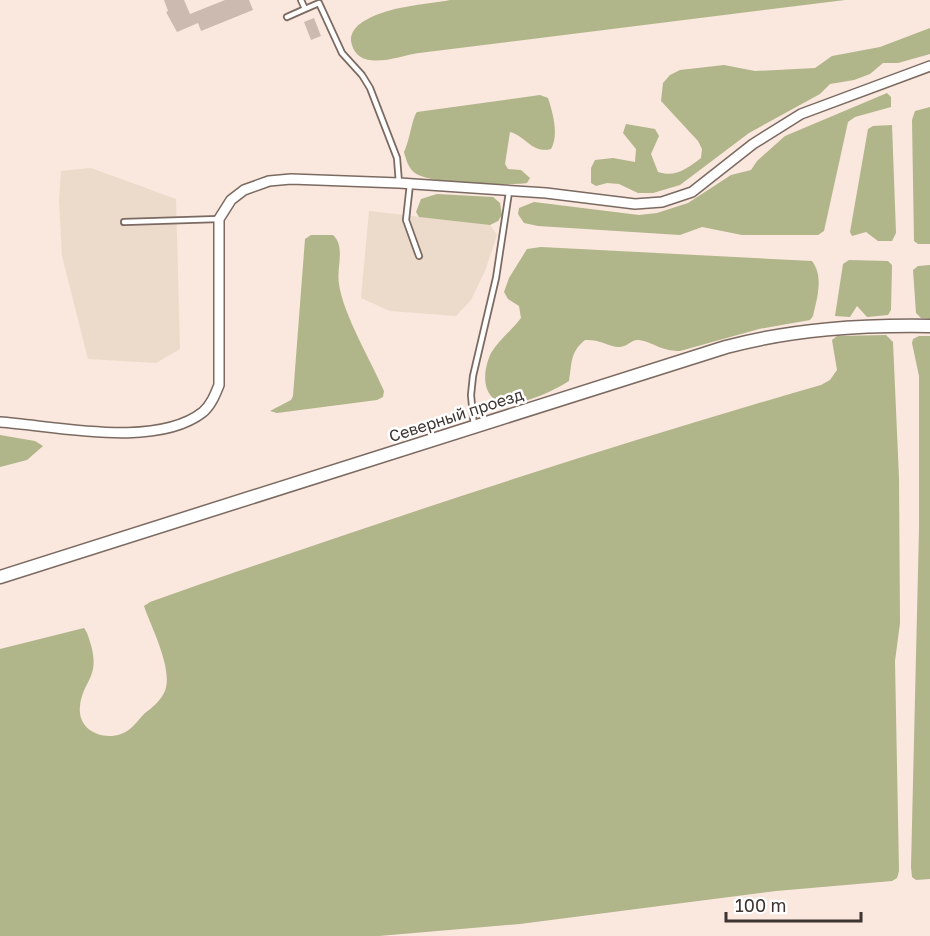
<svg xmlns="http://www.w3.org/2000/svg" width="930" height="936" viewBox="0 0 930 936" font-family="'Golos Text',sans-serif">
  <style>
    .industrial { fill: #ecdbca }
    .forest { fill: #b0b58a }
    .building { fill: #ccbab0 }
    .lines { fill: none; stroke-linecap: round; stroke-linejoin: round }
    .service-casing { stroke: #7b6a61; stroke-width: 8 }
    .minor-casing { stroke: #7b6a61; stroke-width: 12 }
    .tertiary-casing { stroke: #7b6a61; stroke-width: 15 }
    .service { stroke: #fff; stroke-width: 4.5 }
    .minor { stroke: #fff; stroke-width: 9 }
    .tertiary { stroke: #fff; stroke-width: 12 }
    .labels { text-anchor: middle; stroke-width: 5; stroke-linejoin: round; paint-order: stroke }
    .street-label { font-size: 16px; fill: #3d3531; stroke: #fff }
  </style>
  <rect width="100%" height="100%" fill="#fae7dd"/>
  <path class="industrial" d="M91 168 176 199 180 349 156 363 88 359 62 256 59 201 61 171Z
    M369 211 490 225 497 235 485 271 471 300 456 316 390 311 361 298Z"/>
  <path class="forest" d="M450 0H845L419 53C398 56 357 74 351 41 350 32 358 24 366 20 390 6 423 5 450 0Z
    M930 28V54L898 63H883L870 74 854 80 830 84 820 94 749 133 680 185 653 193H638L619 184 607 183 596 186 591 183V168L595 160 613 158 635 162 636 149 623 133 626 124 655 129 659 136 651 154 658 172C675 178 688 168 701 158L702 149 698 141 661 101 663 83 670 75 680 70 724 65 755 71 815 68 832 56 880 47Z
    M887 93 891 97V107L855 117 848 122 824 231 818 235H742L702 227 680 235 538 226 524 223 518 214 519 208 534 202 639 215 657 213 688 203 731 175 751 170 757 161 785 136Z
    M540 95 548 98C553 113 559 135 551 149 532 154 526 136 510 132L505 164 508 169 521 170 530 178 527 183C507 186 429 184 415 173 408 168 406 159 404 152 410 140 412 118 417 112Z
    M930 107V244H918L914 241 912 120 915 111Z
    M892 125 896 233 892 241H878L866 232 852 236 850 232 868 129 873 126Z
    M437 194 493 197 500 203 502 215 498 221 490 225 419 217 416 212 421 199Z
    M311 235H333C346 247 336 268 339 284 343 314 371 361 384 391L383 397 377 400 277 413 270 411 291 400 293 396 305 239Z
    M541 247 812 261C824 277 817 298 813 316L810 320 759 329 680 351C660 351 653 342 639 340 631 339 627 348 617 347 606 345 598 339 585 340 570 352 572 363 569 381 550 393 498 419 487 389 483 378 486 364 491 353 499 340 512 330 521 318L519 306 508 299 504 292 509 278 527 249Z
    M849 260 888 261 892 265 891 310 888 315 867 317 857 306 850 317 835 316 843 264Z
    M930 265V319L921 318 916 313 913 270 918 266Z
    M886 335 893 342 899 478 900 623 895 661 899 871 897 878 892 881 776 891 520 924 379 936H0V649L84 628C88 633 89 639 91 645 100 678 83 680 80 706 77 730 102 741 121 734 131 731 138 720 145 713 152 708 160 701 164 693 175 672 151 627 144 606L150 602C372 524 595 450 821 385L830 380 837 370 832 340 837 336Z
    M919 336H930V879L916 880 912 877 911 867 919 529V376L912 343 913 339Z
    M0 435 35 441 43 446 27 460 0 467Z"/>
  <path class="building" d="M164 0H184L190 14 225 0H249L253 10 201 31 198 23 177 32 166 12 168 11Z
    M314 18 321 36 311 40 304 22Z"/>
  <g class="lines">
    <defs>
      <path id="service" d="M301 0 305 9 319 3 342 53 362 75 370 88 397 158 399 183
        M287 17 305 9
        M410 184 406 220 419 256
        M124 222 219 219
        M474 427 471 395 473 376 496 278 509 192"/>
      <path id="minor" d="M0 422C56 426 156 449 203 412 211 405 215 395 219 385V219L231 200 244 190 269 181 291 179 399 183 546 193 635 204 662 202 692 192 753 144 801 114 930 66"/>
      <path id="tertiary" d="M0 577 726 347C794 329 860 325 930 326"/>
    </defs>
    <use href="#service" class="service-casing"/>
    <use href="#minor" class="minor-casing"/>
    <use href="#tertiary" class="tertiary-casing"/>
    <use href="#service" class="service"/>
    <use href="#minor" class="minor"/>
    <use href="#tertiary" class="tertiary"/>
  </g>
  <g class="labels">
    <g class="street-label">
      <text transform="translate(456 415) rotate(-18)" y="6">Северный проезд</text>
    </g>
  </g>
  <path d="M726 912v9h135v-9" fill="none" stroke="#3d3531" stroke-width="3"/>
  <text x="735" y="912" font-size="18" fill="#3d3531" stroke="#ffffff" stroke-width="4.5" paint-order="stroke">100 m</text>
</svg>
